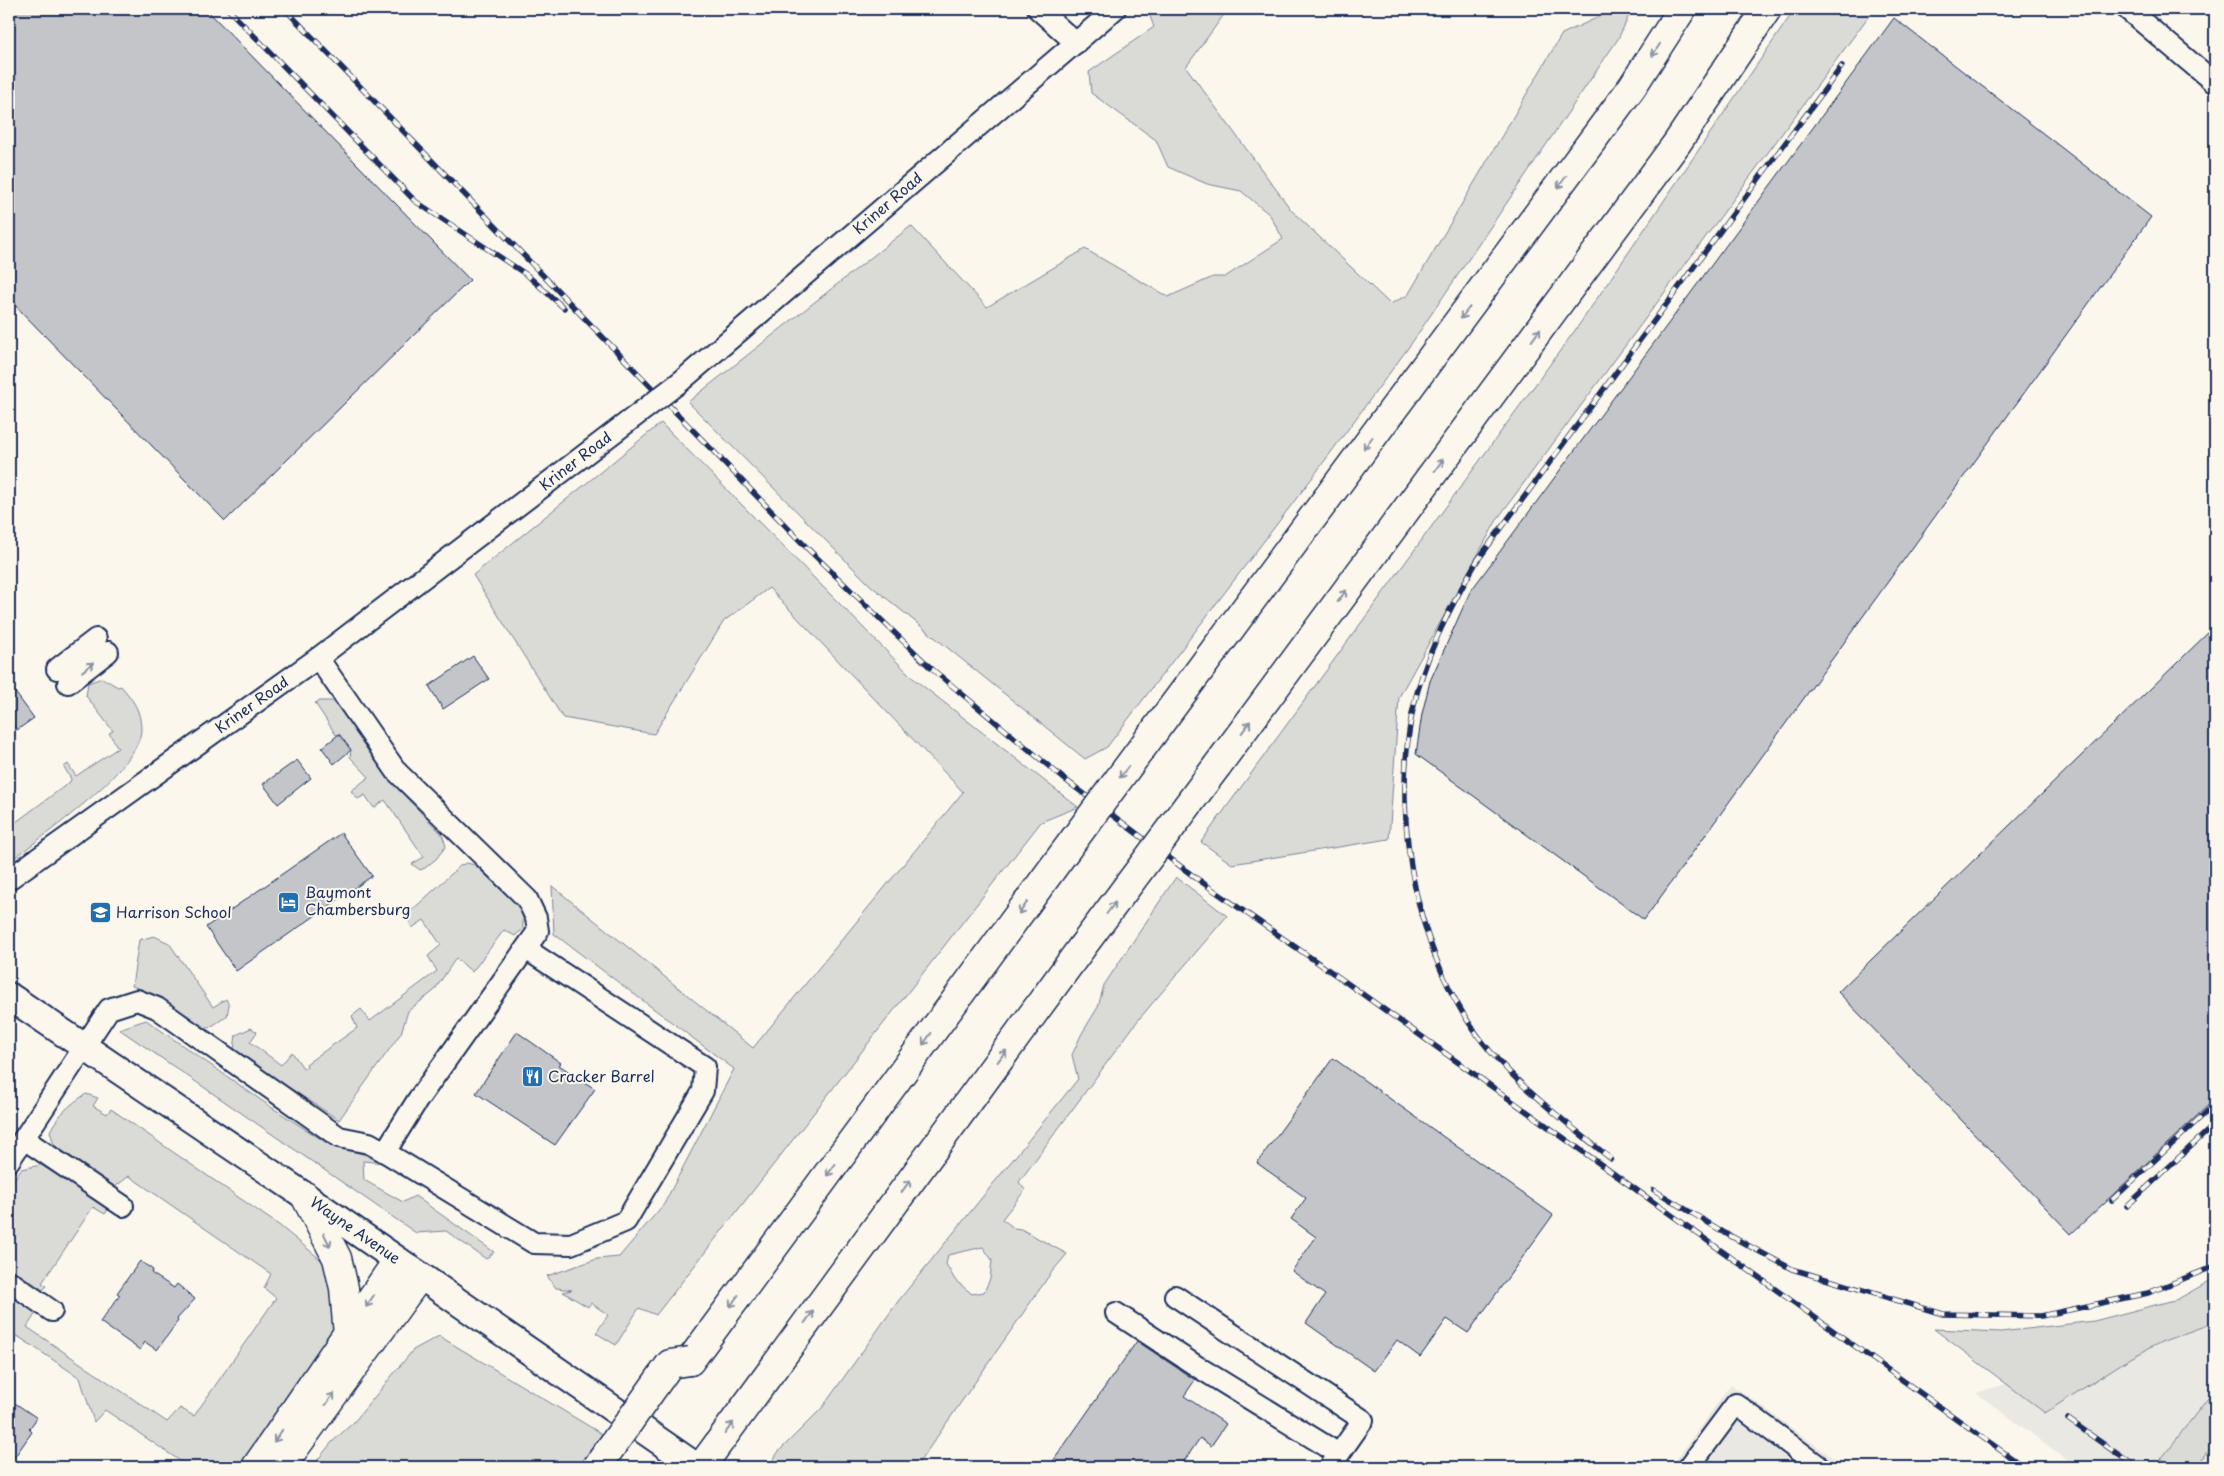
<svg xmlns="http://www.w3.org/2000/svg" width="2224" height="1476" viewBox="0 0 2224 1476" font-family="'Playpen Sans',sans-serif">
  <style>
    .built { fill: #eae8e2 }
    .green { fill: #dadad7; stroke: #7a849a; fill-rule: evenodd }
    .building { fill: #c3c5c9; stroke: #1b2f5e }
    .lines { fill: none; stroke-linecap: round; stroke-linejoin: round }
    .minor-casing { stroke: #1b2f5e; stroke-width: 24 }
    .major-casing { stroke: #1b2f5e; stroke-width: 30 }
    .highway-casing { stroke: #1b2f5e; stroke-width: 31 }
    .minor { stroke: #fbf7ec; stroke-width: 20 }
    .major { stroke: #fbf7ec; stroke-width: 26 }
    .highway { stroke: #fbf7ec; stroke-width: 28 }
    .rail-casing { stroke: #1b2f5e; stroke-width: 5.5 }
    .rail { stroke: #fbf7ec; stroke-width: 4; stroke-dasharray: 11; stroke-linecap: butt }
    .minor-bridge-casing { stroke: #1b2f5e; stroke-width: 24; stroke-linecap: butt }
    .highway-bridge-casing { stroke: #1b2f5e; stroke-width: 31; stroke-linecap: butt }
    .minor-bridge { stroke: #fbf7ec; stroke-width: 20 }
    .highway-bridge { stroke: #fbf7ec; stroke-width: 28 }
    .oneway { stroke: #8b93a5 }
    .labels { text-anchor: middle; stroke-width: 4; stroke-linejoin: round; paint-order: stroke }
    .street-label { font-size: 15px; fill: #1b2f5e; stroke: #fbf7ec }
    .poi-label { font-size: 15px; fill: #1b2f5e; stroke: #fbf7ec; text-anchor: start }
  </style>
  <rect width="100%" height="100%" fill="#fbf7ec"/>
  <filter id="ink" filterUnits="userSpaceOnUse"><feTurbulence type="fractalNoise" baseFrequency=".02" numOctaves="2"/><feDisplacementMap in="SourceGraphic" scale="10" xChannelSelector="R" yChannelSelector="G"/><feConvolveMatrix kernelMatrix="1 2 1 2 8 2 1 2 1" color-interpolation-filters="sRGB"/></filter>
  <g filter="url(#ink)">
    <path class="built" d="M2215 1319V1467H2077L1976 1393Z
      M1731 1384 1846 1467H1671Z"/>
    <path class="green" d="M1151 9H1228L1186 67 1292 211 1390 304 1408 295 1562 34 1616 9H1632L1618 39 1411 344 1312 478 1107 747 1085 759 870 585 688 402 911 226 987 307 1085 249 1168 297 1213 277H1225L1283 239 1270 215 1241 191 1207 184 1168 167 1156 140 1091 93 1089 72 1154 27 1148 11Z
      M1795 9H1874L1498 518 1399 697 1389 839 1232 864 1201 842 1581 322Z
      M661 423 914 679 1078 807 1041 822 656 1315 639 1308 616 1345 596 1333 608 1315 591 1303 588 1307 563 1292 572 1290 556 1288 547 1276 597 1259 619 1257 664 1204 734 1069 554 934 552 886 753 1048 963 792 769 588 724 621 654 734 563 718 473 575Z
      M102 678 118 687 121 686C133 700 141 710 141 730 140 769 40 838 9 862V821L16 822 70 782 71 779 64 767 68 764 76 776 118 748 109 733 113 731 86 696 88 683Z
      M320 701H332L341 709 396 787 442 834 446 846 436 859 425 868 420 870 412 864 424 857 385 800 374 808 365 795 358 799 351 791 369 777 350 757 351 750 339 734 336 735 315 703Z
      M467 863 475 865 523 910V929L515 936 504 930 472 972 456 958 434 991 408 1011 401 1033 339 1120 241 1056 234 1049 236 1035 251 1028 257 1032 250 1042 281 1065 292 1052 303 1068 307 1067 306 1064 357 1028 352 1016 361 1009 370 1021 437 971 428 956 441 945 424 920 412 928 408 919 410 912 461 865Z
      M1176 877 1227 916 1139 1019 1019 1182 1025 1190 1002 1219 1014 1228 1021 1229 1067 1254 1051 1273 916 1467H768L779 1451 822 1408 899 1300 1078 1079 1072 1055 1081 1035 1098 1007 1104 985ZM983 1247 992 1260 990 1279 984 1292 972 1294 955 1280 946 1264 948 1255Z
      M154 936 169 943 213 1007 226 999 229 1005 227 1016 212 1026 203 1028 141 989 132 986 139 940Z
      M146 1020 271 1107 330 1145 366 1155 384 1158 385 1163 363 1161 364 1180 403 1202 415 1196 494 1252 486 1259 446 1231 416 1233 119 1029Z
      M86 1094 98 1098 93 1106 107 1114 111 1109 280 1226 320 1259 334 1276 337 1336 244 1467H185L186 1465 105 1410 94 1422 80 1378 19 1337 9 1334V1295L36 1313 27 1327 167 1422 180 1408 194 1416 276 1298 264 1288 271 1274 129 1176 115 1187 54 1145 50 1131C58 1115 70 1104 86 1094Z
      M41 1165 109 1208 105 1214 93 1207 42 1283 47 1286 43 1290 9 1267V1187L21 1169Z
      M2215 1278V1322L2161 1342 2127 1360 2045 1413 1934 1329 2001 1332 2094 1321 2178 1299Z
      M439 1336 602 1434 578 1467H312L332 1442 354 1422 413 1350Z
      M2215 1389V1442L2197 1467H2178L2161 1459Z"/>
    <path class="building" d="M9 9H206L470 280 225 521 9 299Z
      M1894 18 2151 217 1644 920 1416 754 1422 714 1430 681 1470 592Z
      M2215 626V1099L2071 1234 1838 992Z
      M473 656 489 679 443 709 429 686Z
      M9 684 34 718 17 730 9 720Z
      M339 734 351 750 334 764 322 748Z
      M297 760 311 778 278 804 263 784Z
      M341 833 372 876 236 971 206 927Z
      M517 1032 561 1063 559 1065 595 1089 555 1145 476 1093Z
      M1333 1058 1553 1215 1468 1333 1447 1319 1420 1357 1397 1340 1374 1371 1306 1323 1325 1295 1292 1271 1316 1237 1291 1219 1306 1198 1257 1163Z
      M140 1261 153 1270 151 1273 174 1288 177 1284 195 1299 177 1319 178 1321 157 1350 145 1342 140 1350 100 1322 120 1295 117 1293Z
      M1137 1341 1195 1380 1184 1396 1226 1424 1211 1446 1200 1438 1180 1467H1049Z
      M9 1399 37 1418 29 1429 32 1432 9 1465Z"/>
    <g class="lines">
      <defs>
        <g id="minor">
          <path d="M1038 9 1076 43"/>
          <path d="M2127 9 2215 83"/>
          <path id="s1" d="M680 382 1115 9"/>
          <path d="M318 658 397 772 527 899 536 918 538 931 417 1101 385 1152"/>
          <path d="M57 669 96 639"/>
          <path d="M68 683 108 652"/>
          <path id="s2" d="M9 879 318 658 646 408"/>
          <path d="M24 1139 123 1206"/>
          <path d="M9 1161 109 1009 137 1000 157 1008 339 1137 369 1143 385 1152 534 1243 571 1244 626 1221 703 1091 705 1067 526 949"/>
          <path d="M9 1281 52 1311"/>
          <path d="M1175 1296 1363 1420 1330 1467"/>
          <path d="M1116 1313 1198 1367 1339 1454"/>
          <path d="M1689 1467 1736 1404 1820 1467"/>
        </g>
        <g id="major">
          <path id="s3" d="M9 996 305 1196 697 1467"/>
        </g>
        <path id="highway" d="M1153 733 1632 87 1682 9
          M1217 766 1677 143 1767 9
          M305 1196 337 1258 344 1288 348 1335
          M690 1361 1052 869
          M256 1467 397 1261
          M281 1467 419 1277
          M701 1467 1082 947"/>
      </defs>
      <use href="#minor" class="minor-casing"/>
      <use href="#major" class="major-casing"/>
      <use href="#highway" class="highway-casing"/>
      <use href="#minor" class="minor"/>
      <use href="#major" class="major"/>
      <use href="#highway" class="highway"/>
      <defs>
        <path id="rail" d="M228 9 415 201 527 275 564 308
          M285 9 810 551 932 669 1063 778 1196 878 1340 978 2024 1467
          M1611 1159C1570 1125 1525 1092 1490 1051 1417 965 1391 823 1412 714 1423 659 1449 609 1477 561L1842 66
          M1654 1190 1725 1233 1792 1269 1943 1314 2041 1316 2148 1293 2215 1266
          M2112 1200 2215 1104
          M2127 1206 2215 1124
          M2068 1419 2136 1467"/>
      </defs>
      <use href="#rail" class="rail-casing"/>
      <use href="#rail" class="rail"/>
      <defs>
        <path id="minor-bridge" d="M646 408 680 382"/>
        <path id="highway-bridge" d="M1052 869 1153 733
          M1082 947 1217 766
          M597 1467 670 1364 690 1361"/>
      </defs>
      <use href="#minor-bridge" class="minor-bridge-casing"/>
      <use href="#highway-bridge" class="highway-bridge-casing"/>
      <use href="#minor-bridge" class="minor-bridge"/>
      <use href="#highway-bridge" class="highway-bridge"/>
    </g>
    <defs><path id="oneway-shaft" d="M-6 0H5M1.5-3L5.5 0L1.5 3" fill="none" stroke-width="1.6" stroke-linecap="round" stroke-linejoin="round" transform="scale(1.25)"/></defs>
    <g class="oneway">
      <use href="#oneway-shaft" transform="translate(1656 50) rotate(123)"/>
      <use href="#oneway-shaft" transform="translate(1562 182) rotate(127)"/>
      <use href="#oneway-shaft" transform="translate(1465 313) rotate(127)"/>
      <use href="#oneway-shaft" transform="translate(1536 335) rotate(-54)"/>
      <use href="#oneway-shaft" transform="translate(1368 443) rotate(127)"/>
      <use href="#oneway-shaft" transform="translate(1439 465) rotate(-54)"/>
      <use href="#oneway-shaft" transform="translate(1342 596) rotate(-54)"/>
      <use href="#oneway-shaft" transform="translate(88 667) rotate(-38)"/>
      <use href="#oneway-shaft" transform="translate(1246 727) rotate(-54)"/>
      <use href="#oneway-shaft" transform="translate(1124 772) rotate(127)"/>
      <use href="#oneway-shaft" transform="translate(1023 908) rotate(126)"/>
      <use href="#oneway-shaft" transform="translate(1111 908) rotate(-53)"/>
      <use href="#oneway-shaft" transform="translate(927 1039) rotate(126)"/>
      <use href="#oneway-shaft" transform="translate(1002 1056) rotate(-54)"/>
      <use href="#oneway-shaft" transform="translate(831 1170) rotate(126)"/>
      <use href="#oneway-shaft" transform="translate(906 1186) rotate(-54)"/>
      <use href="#oneway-shaft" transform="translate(327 1240) rotate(63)"/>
      <use href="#oneway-shaft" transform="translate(370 1301) rotate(124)"/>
      <use href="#oneway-shaft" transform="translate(734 1301) rotate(126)"/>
      <use href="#oneway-shaft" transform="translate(809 1317) rotate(-54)"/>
      <use href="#oneway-shaft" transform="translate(330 1399) rotate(-54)"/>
      <use href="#oneway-shaft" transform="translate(729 1428) rotate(-54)"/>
      <use href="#oneway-shaft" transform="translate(278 1436) rotate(125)"/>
    </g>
  </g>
  <defs>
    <symbol id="hotel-square" viewBox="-11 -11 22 22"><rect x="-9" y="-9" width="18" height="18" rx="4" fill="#1f6fb2" stroke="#fbf7ec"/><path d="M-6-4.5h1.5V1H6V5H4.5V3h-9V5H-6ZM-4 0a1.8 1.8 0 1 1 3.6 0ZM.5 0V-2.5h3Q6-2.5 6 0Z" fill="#fff"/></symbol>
    <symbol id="school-square" viewBox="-11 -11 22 22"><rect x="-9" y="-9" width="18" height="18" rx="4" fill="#1f6fb2" stroke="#fbf7ec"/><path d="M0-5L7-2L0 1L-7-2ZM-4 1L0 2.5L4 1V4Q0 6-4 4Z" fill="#fff"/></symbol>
    <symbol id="restaurant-square" viewBox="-11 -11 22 22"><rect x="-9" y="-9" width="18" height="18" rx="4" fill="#1f6fb2" stroke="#fbf7ec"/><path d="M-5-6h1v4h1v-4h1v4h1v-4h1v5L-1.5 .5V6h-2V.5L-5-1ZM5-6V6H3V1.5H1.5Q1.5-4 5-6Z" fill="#fff"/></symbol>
  </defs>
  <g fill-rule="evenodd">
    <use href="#hotel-square" x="276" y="890" width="25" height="25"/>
    <use href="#school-square" x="88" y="900" width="25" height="25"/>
    <use href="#restaurant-square" x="520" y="1064" width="25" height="25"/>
  </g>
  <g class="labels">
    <g class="street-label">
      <text dy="5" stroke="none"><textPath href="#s1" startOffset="274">Kriner Road</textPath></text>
      <text dy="5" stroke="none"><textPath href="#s2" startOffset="704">Kriner Road</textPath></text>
      <text dy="5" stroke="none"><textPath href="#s2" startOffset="299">Kriner Road</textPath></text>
      <text dy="5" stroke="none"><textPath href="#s3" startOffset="418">Wayne Avenue</textPath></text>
    </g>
    <g class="poi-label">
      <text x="305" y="898">Baymont<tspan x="305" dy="17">Chambersburg</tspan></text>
      <text x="116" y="918">Harrison School</text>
      <text x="548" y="1082">Cracker Barrel</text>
    </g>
  </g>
  <rect width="2224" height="1476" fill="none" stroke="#fbf7ec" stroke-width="30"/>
  <rect x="15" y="15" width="2194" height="1446" fill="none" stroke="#1b2f5e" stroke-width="2" filter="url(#ink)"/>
</svg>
